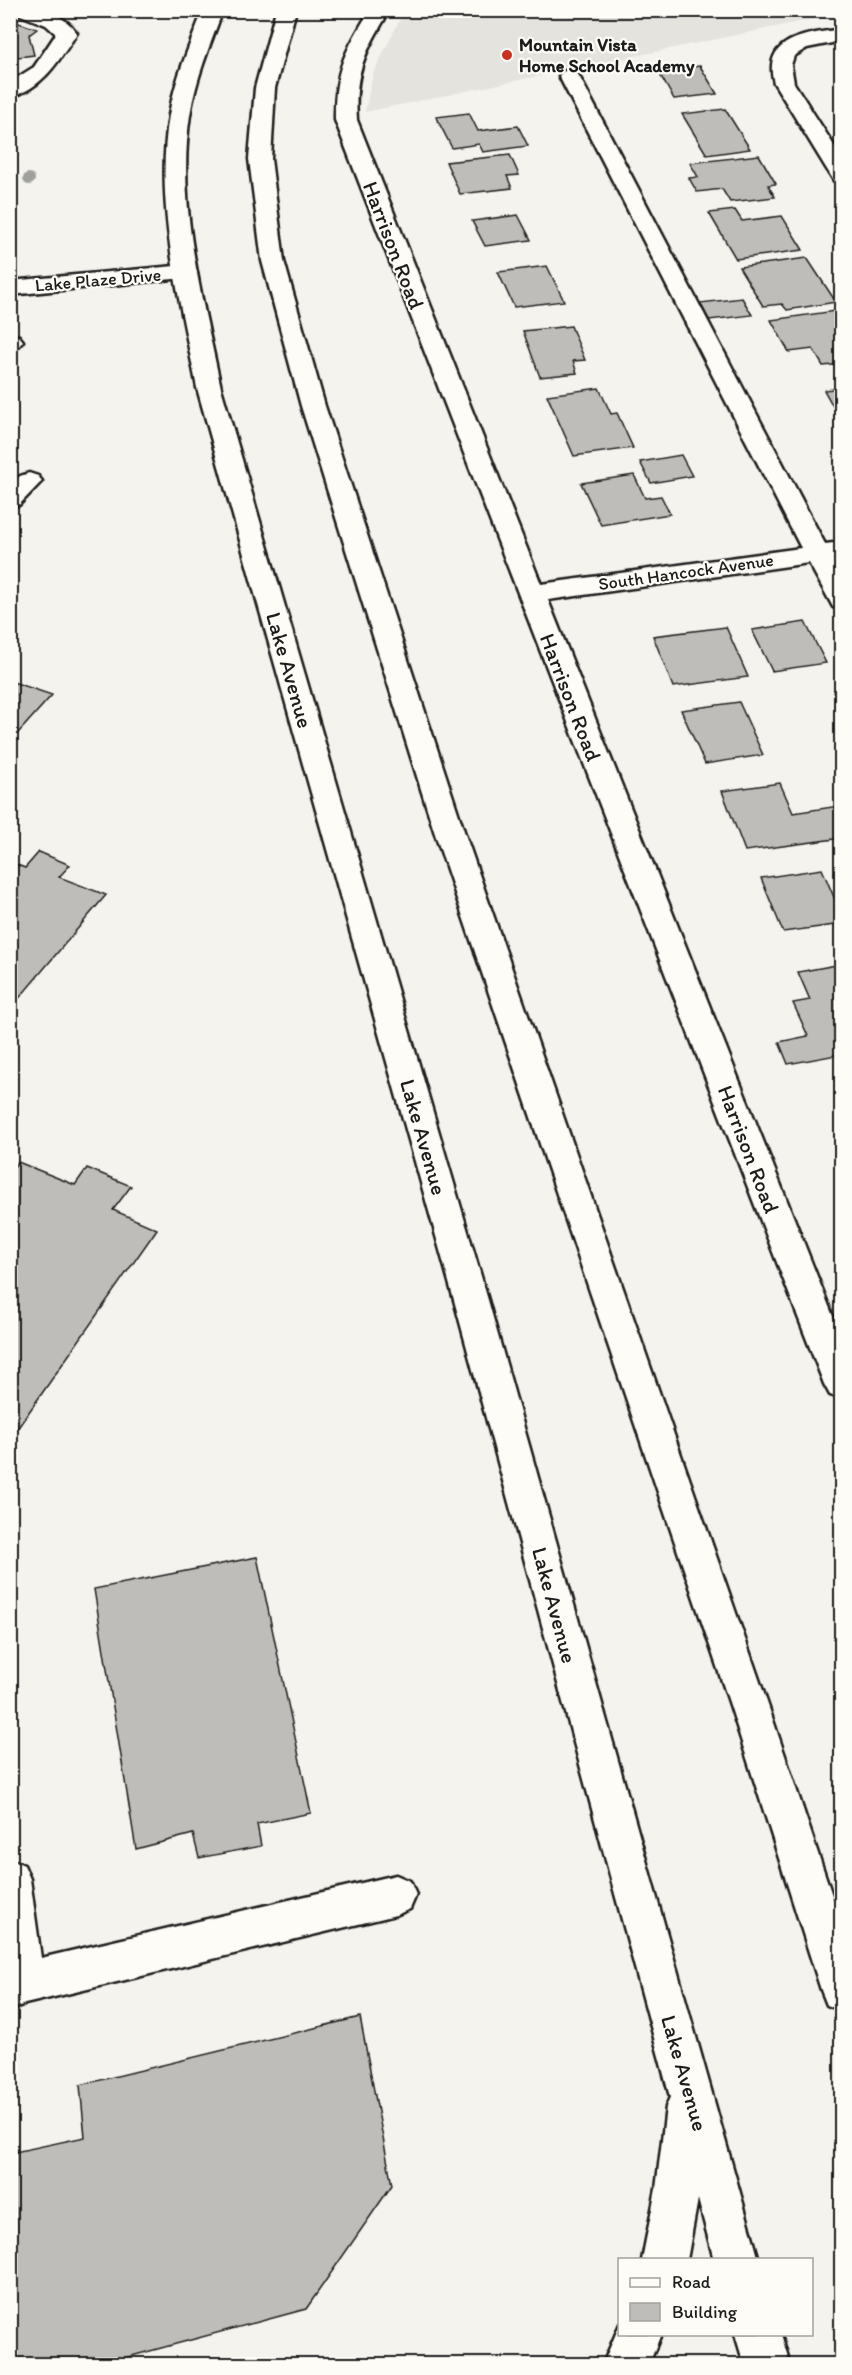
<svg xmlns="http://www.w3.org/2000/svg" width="852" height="2375" viewBox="0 0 852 2375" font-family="Itim,sans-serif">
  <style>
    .built { fill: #e4e3de }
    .building { fill: #bebdba; stroke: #1c1c1c; stroke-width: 1.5 }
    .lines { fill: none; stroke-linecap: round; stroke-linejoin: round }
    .minor-casing { stroke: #1c1c1c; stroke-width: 5 }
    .major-casing { stroke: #1c1c1c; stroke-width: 5 }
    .minor { fill: #fdfcf7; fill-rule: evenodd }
    .major { fill: #fdfcf7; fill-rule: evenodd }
    .tree { fill: #a0a09d }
    .poi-dot { fill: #c8321e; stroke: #fdfcf7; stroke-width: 2 }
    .labels { text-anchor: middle; stroke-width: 4.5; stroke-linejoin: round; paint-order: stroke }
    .far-poi-label { font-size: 18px; font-weight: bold; fill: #1c1c1c; stroke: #fdfcf7; text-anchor: start }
    .far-street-label { font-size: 18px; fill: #1c1c1c; stroke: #fdfcf7 }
    .street-label { font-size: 22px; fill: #1c1c1c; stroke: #fdfcf7 }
  </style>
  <rect width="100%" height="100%" fill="#f4f3ee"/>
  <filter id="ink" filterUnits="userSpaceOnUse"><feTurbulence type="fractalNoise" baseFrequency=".0167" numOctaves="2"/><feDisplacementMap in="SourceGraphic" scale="12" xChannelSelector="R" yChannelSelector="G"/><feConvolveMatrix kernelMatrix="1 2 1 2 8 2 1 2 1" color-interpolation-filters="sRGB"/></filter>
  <g filter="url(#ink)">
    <path class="built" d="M404 11 841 10 842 13 365 112 373 74Z"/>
    <path class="building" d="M10 20 37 29 29 35 34 55 10 58Z
      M700 66 717 94 674 99 658 71Z
      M725 109 750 149 707 155 682 114Z
      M469 113 478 131 518 126 528 146 483 152 479 144 452 148 436 117Z
      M510 155 519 175 507 176 512 188 460 194 446 162Z
      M759 155 776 184 768 185 775 197 730 202 722 189 697 192 689 178 698 177 690 163Z
      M735 210 742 221 782 216 803 250 736 259 709 213Z
      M518 215 531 240 485 246 472 221Z
      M807 258 836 302 787 310 782 304 763 306 739 267Z
      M547 266 564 301 514 307 498 272Z
      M742 298 752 315 709 320 700 303Z
      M842 310V364L823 366 813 349 789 352 771 320Z
      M571 326 585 360 573 361 577 373 540 377 523 331Z
      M599 388 611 414 617 413 633 448 574 456 547 395Z
      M842 388V416L839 417 824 390Z
      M681 455 692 476 651 483 640 462Z
      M634 475 645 498 661 496 670 514 601 525 581 483Z
      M805 622 826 663 772 671 752 630Z
      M726 627 748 677 673 687 653 636Z
      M10 681 52 695 10 742Z
      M739 702 763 755 705 764 681 710Z
      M780 783 793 813 839 806 842 811V838L745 851 722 791Z
      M39 852 70 865 59 877 106 895 10 1009V862L25 868Z
      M822 869 842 916V924L783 932 761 878Z
      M842 964V1054L788 1064 779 1042 808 1036 793 1003 810 1000 798 972Z
      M18 1162 75 1185 87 1168 131 1186 113 1210 157 1229 10 1439V1171Z
      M257 1557 311 1813 257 1824 261 1846 199 1858 193 1834 136 1849 94 1589Z
      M360 2017 392 2185 306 2309 102 2364H10V2153L85 2137 80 2085Z"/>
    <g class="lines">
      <defs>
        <path id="minor" d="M15 10C40 10 62 11 77 33 60 59 43 89 10 97V82L34 67 56 34 46 25 18 14Z
          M370 10H390C365 52 354 71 357 120L541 584 801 548 559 76 562 72 569 70 576 72 579 76 825 544 842 542V558L833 559 842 575V609L833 607 809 563 548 600 842 1339V1399L830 1395 824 1384 335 120C334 71 345 51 370 10Z
          M842 29V41L807 48 794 56 791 65 794 83 842 158V182L834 181 831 176 774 83C761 37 808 34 842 29Z
          M186 265 194 267 197 272 194 277 10 295V281Z
          M10 334 19 336 23 341 19 346 10 348Z
          M29 473 38 476 42 481 19 505 10 507V485L20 476Z
          M10 1859 24 1865 30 1879 41 1958 396 1875 410 1881 416 1895 410 1909 396 1915 25 2004 10 2010Z"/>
        <path id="major" d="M203 10H223C210 45 196 78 190 115 176 206 203 300 221 388L488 1300 759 2260H714L698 2199 687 2260H642L656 2189 666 2107 670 2097 454 1300 197 388C180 300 154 205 169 115 175 78 190 45 203 10Z
          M276 10H296L275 88 271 159 284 261 325 406 465 834 768 1705 842 1925V2011L827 2005 821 1990 730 1705 435 834 301 406 262 261 249 159 255 88Z
          M620 2324V2334H661L649 2364H603Z
          M735 2334H781L790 2364H744Z"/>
      </defs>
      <use href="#minor" class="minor-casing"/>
      <use href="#major" class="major-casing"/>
      <use href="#minor" class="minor"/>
      <use href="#major" class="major"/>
    </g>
    <circle class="tree" cx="29" cy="179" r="6"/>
  </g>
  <circle class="poi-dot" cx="507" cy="55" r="6"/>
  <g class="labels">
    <g class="far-poi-label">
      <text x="519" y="51">Mountain Vista<tspan x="519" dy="21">Home School Academy</tspan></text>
    </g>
    <g class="far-street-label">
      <text transform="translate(98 280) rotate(-5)" y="6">Lake Plaze Drive</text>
      <text transform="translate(686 572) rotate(-8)" y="6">South Hancock Avenue</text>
    </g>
    <g class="street-label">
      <text transform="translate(394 245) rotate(69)" y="8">Harrison Road</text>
      <text transform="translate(290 670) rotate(74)" y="8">Lake Avenue</text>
      <text transform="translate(571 697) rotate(69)" y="8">Harrison Road</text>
      <text transform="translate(424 1137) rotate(74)" y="8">Lake Avenue</text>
      <text transform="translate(749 1149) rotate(69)" y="8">Harrison Road</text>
      <text transform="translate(555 1605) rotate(75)" y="8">Lake Avenue</text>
      <text transform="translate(685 2073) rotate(74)" y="8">Lake Avenue</text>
    </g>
  </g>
  <rect width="852" height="2375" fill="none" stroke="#fdfcf7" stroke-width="36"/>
  <rect x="18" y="18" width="816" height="2339" fill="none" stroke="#1c1c1c" stroke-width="2" filter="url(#ink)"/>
  <rect x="618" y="2258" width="195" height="78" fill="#fdfcf7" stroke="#a3a29f" stroke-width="1.5"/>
  <rect x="630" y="2278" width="30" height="9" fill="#fdfcf7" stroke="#a3a29f" stroke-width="1.5"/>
  <text x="672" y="2288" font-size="18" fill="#1c1c1c">Road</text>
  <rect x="630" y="2303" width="30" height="18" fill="#bebdba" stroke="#a3a29f" stroke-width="1.5"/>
  <text x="672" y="2318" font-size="18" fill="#1c1c1c">Building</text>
</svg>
